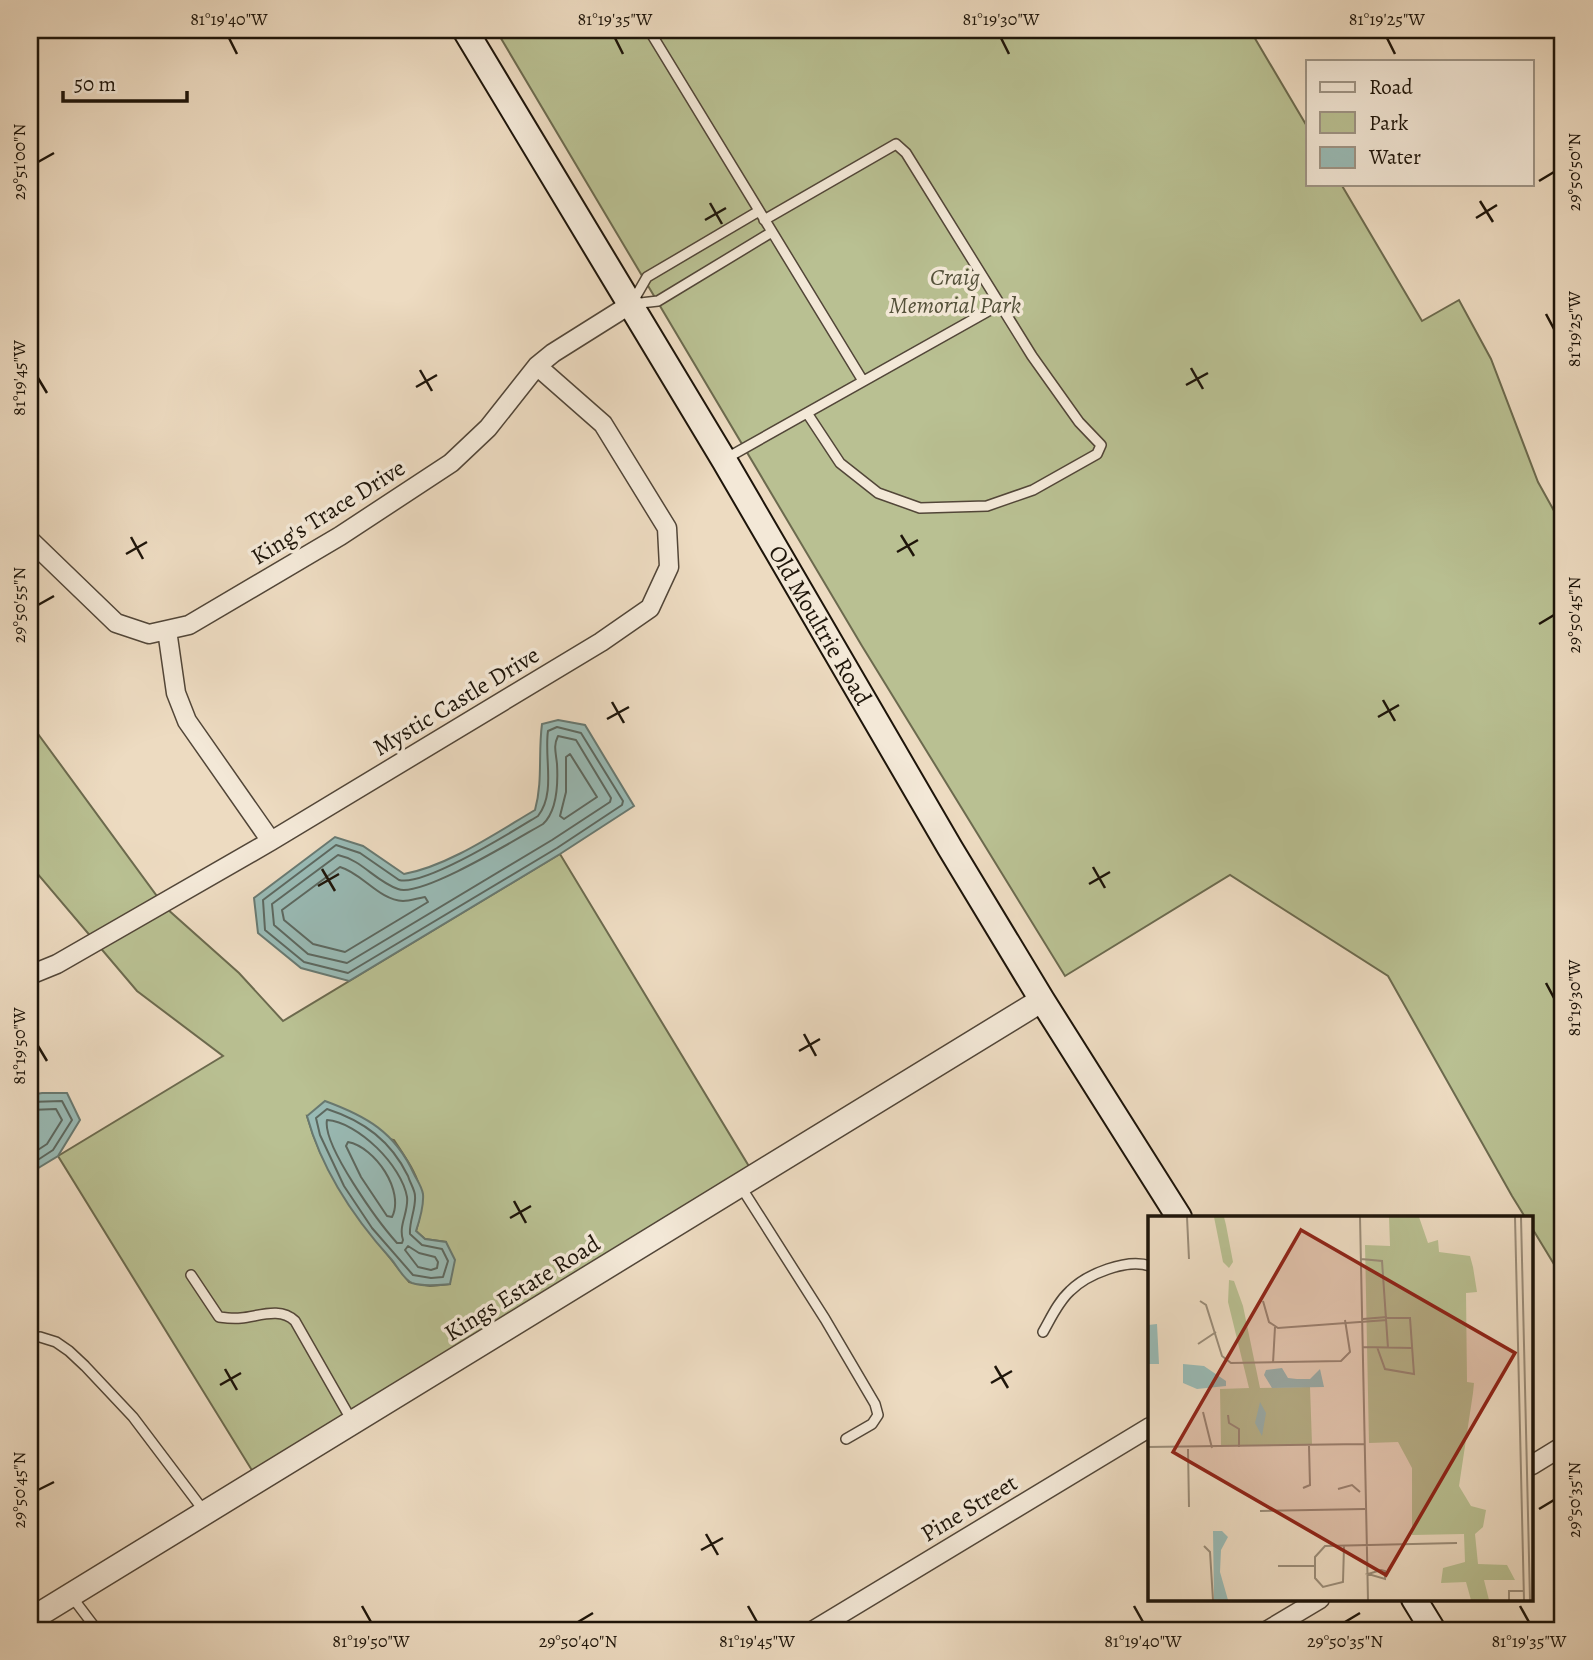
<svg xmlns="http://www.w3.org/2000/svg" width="1593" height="1660" viewBox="0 0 1593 1660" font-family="Alegreya,serif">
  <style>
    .green { fill: #b9c092; stroke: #6c6a4e; stroke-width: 2; fill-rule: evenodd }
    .water { fill: #99bbb6; stroke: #687971; stroke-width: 2 }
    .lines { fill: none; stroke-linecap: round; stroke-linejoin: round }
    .shore { stroke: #5c6860; stroke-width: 2 }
    .service-casing { stroke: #524638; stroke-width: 12 }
    .minor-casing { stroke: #524638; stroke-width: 21 }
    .tertiary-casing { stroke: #524638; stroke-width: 26 }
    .secondary-casing { stroke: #1e150a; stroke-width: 28 }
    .service { stroke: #f3e8d7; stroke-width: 9 }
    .minor { stroke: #f3e8d7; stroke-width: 18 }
    .tertiary { stroke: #f3e8d7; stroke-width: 23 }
    .secondary { stroke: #f3e8d7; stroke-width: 24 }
    .ticks { fill: none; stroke: #1e150a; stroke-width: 2.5 }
    .labels { text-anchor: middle; stroke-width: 7; stroke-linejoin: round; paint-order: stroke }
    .park-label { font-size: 24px; font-style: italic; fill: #54513a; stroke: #f3e8d7 }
    .street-label { font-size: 24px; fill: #1e150a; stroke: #f3e8d7 }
    .inset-road { fill: none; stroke: #9a8c78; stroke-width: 2 }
    .view { fill: #8f2418; fill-opacity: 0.15; stroke: #8f2418; stroke-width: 3.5 }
    .inset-edge { fill: none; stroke: #1e150a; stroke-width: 3.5 }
    .neatline { fill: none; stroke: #1e150a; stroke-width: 2.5 }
    .ticks-label { font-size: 18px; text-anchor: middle; fill: #1e150a }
  </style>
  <rect width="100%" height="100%" fill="#eddbc1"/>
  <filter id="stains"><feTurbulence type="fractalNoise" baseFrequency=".00286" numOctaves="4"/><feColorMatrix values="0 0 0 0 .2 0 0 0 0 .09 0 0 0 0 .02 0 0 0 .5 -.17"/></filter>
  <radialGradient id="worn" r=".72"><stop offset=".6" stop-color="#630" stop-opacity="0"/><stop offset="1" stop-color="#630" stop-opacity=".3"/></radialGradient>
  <path class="green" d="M496 30H1250L1308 128V184H1341L1422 321 1459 300 1491 359 1538 482 1563 527V1279L1532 1228V1217H1525L1512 1196 1388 976 1230 875 1065 976 862 646Z
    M30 723 165 907 239 973 283 1021 560 854 750 1168 253 1472 58 1156 223 1056 137 991 30 865ZM307 1116 394 1140C416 1174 429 1189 416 1231L425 1239 446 1242 450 1284 430 1286 409 1282C368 1229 325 1182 307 1116Z"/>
  <path class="water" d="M558 720 585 725 634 806 560 854 349 981 301 968 258 933 254 898 335 837 363 846 404 874C448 866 496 833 535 810 543 781 538 754 542 724Z
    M42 1093H67L80 1120 58 1156 30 1173V1095Z
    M325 1101C366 1116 395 1132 414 1174 417 1180 422 1187 423 1194 424 1206 420 1219 416 1231L425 1239 446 1242 455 1260 450 1284C438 1285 424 1287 412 1283 404 1280 397 1266 391 1259 353 1217 322 1171 307 1116Z"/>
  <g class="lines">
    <path class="shore" d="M557 727 581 733 623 801 622 805 557 848 348 973 304 962 265 930 263 900 336 845 360 853 399 880C424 887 513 831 538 816 556 793 544 758 548 731Z
      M558 736 576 740 611 798 610 802 552 840 347 963 308 954 274 925 272 904 338 855C362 860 375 881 398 889 421 898 518 838 543 824 557 811 558 782 557 764 556 753 553 746 558 736Z
      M570 754 597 797 564 819 560 816 566 792V757Z
      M340 867C362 873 379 900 403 901 410 901 418 898 425 897L428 902 345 952 313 944 284 920 282 910Z
      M30 1102 62 1101 72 1120 53 1150 30 1165
      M327 1109C364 1121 391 1141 408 1176 410 1183 415 1190 415 1196 416 1209 409 1221 410 1234L422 1245 442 1249 448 1261 443 1277 431 1278 413 1275 372 1228 344 1186 320 1135 316 1118Z
      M30 1110 56 1109 62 1120 47 1144 30 1155
      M327 1120C358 1122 402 1166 407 1197 409 1212 398 1225 403 1240L402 1243H397C379 1223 322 1145 327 1120Z
      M348 1142C375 1147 405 1191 392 1217L387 1216 361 1177 346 1146Z
      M408 1246 419 1253 435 1257 438 1262 437 1268 431 1270 418 1267 405 1250Z"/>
    <defs>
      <path id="service" d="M649 30 863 381
        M764 220 896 144 906 153 1032 356 1079 422 1101 445 1097 454 1033 490 987 506 920 508 878 493 840 463 807 413
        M632 303 647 277 759 211
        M632 304 658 301 772 232
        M725 459 999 305
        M741 1187 825 1319 875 1404 878 1415 872 1424 846 1439
        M191 1275 219 1317C226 1318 234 1319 241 1318 260 1316 280 1307 295 1321L352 1421
        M1043 1332C1051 1318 1058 1302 1070 1291 1087 1274 1127 1258 1150 1266
        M40 1337 56 1342 69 1351 85 1366 133 1417 204 1511
        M72 1597 97 1630"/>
      <path id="minor" d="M30 540 116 623 149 634 189 625 340 536 451 463 488 428 537 366 553 353 631 304
        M167 630 176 693 187 721 271 841
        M30 975 57 964 271 841 601 642 650 608 669 567 667 528 603 424 537 366
        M1532 1465 1563 1446
        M814 1630 1150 1427
        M1268 1630 1320 1599"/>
      <path id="tertiary" d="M30 1620 1042 1000"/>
      <g id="secondary">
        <path id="s1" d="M465 30 724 460 950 848 1042 1000 1179 1217"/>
        <path d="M1414 1599 1433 1630"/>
      </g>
    </defs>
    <use href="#service" class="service-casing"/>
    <use href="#minor" class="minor-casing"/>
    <use href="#tertiary" class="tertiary-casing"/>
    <use href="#secondary" class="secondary-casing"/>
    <use href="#service" class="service"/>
    <use href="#minor" class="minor"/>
    <use href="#tertiary" class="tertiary"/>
    <use href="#secondary" class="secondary"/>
  </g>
  <path class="ticks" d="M229 38 237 54M615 38 623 54M1001 38 1009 54M1387 38 1395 54M38 162 54 153M1539 181 1554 172M1480 201 1493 222M710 203 722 224M1476 218 1497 205M705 220 726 208M1546 314 1554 329M1191 368 1203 389M420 370 432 391M38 378 47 393M1186 385 1208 373M416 387 437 375M901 535 914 556M131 537 143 559M897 552 918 540M126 554 147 542M38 605 54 596M1539 624 1554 615M1383 700 1395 721M612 702 624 723M1378 717 1399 705M607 719 629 707M1093 867 1105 888M322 869 335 891M1089 884 1110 872M318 886 339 874M1546 983 1554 998M804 1034 816 1056M38 1046 47 1061M799 1051 820 1039M514 1201 526 1223M510 1218 531 1206M995 1366 1008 1388M225 1369 237 1390M991 1383 1012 1371M220 1385 241 1373M38 1490 54 1482M1539 1509 1554 1500M706 1534 718 1555M701 1550 723 1538M362 1606 371 1622M748 1606 757 1622M1134 1606 1143 1622M1520 1606 1529 1622M578 1622 593 1613M1345 1622 1360 1613"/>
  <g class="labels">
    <g class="park-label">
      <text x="955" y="285">Craig<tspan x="955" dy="28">Memorial Park</tspan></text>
    </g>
    <g class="street-label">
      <text transform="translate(328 512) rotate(-32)" y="8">King's Trace Drive</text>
      <text dy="8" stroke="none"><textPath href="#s1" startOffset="693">Old Moultrie Road</textPath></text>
      <text transform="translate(456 701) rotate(-31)" y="8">Mystic Castle Drive</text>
      <text transform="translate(522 1288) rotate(-32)" y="8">Kings Estate Road</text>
      <text transform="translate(969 1508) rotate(-31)" y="8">Pine Street</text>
    </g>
  </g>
  <g transform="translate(1148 1216)">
    <rect width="385" height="385" fill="#eddbc1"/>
    <path d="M66 1H76L78 9 85 46 81 52 75 46ZM241 1H271L280 27 290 24 291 36 322 40 325 51 329 76 318 77 319 166 326 167 325 177 311 270 323 290 338 294 335 311 327 318 330 348 359 349 367 364H336L341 384H323L318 366 293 367 295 352 317 346 316 318 264 319V252L250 226 221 227 217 29 242 30ZM81 64 86 65 95 90 112 172 162 171 164 228 73 230 72 173 101 172 80 86Z" fill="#b9c092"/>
    <path d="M9 108 11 148H0V109ZM35 148 56 150 78 165V170L49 173 35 167ZM134 152 140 162 149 163H162L172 153 176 171 124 172 116 159 118 154ZM112 186 118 197 114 220 107 207ZM65 315H74L80 321 73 334 72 356 80 384H66Z" fill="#99bbb6"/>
    <path class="inset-road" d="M39 1 41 43M212 1 220 384M367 1 376 384M373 1 382 384M213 43 234 45 240 132M52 85 58 89 74 140 83 147 193 145 202 136 197 104M115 85 121 106 130 112 239 104M215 103 239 101M50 128 68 116M215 131 264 132M229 131 237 153 266 158 262 102H239M125 147 127 111M55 196 64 232M80 199 81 207 91 213V231M0 231 216 228M40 233 41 291M155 272 162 269 161 230M190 273 204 269 212 276M112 295 217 293M56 330 62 336 65 384M196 330 195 366 175 371 167 362V341L177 330 309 327M130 350H167M237 355V363L220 358 233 354ZM361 384V375H375"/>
    <path class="view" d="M153 14 367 137 238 359 25 236Z"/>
    <rect width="385" height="385" class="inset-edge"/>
  </g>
  <rect width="1593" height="1660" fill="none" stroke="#eddbc1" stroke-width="77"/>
  <rect x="1306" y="60" width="228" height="126" fill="#f3e8d7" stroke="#9e9485" stroke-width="2"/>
  <rect x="1320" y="82" width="35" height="10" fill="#f3e8d7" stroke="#9e9485" stroke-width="2"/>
  <text x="1369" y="94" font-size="21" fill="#1e150a">Road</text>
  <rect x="1320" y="112" width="35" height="21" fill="#b9c092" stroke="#9e9485" stroke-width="2"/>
  <text x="1369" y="130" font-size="21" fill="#1e150a">Park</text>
  <rect x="1320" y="147" width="35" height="21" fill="#99bbb6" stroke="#9e9485" stroke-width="2"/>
  <text x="1369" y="164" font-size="21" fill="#1e150a">Water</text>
  <path d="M63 91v10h124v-10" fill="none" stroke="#1e150a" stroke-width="3.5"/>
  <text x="74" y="91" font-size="21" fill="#1e150a" stroke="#f3e8d7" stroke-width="5" paint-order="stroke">50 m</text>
  <rect x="38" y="38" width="1516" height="1584" class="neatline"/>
  <g class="ticks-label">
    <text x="229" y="25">81°19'40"W</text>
    <text x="615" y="25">81°19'35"W</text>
    <text x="1001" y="25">81°19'30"W</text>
    <text x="1387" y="25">81°19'25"W</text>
    <text transform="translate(19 162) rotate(-90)" y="6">29°51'00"N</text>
    <text transform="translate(1574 172) rotate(-90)" y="6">29°50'50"N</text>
    <text transform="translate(1574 329) rotate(-90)" y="6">81°19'25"W</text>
    <text transform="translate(19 378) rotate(-90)" y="6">81°19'45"W</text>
    <text transform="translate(19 605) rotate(-90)" y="6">29°50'55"N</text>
    <text transform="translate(1574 615) rotate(-90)" y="6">29°50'45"N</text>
    <text transform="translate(1574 998) rotate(-90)" y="6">81°19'30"W</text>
    <text transform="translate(19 1046) rotate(-90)" y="6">81°19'50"W</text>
    <text transform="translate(19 1490) rotate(-90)" y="6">29°50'45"N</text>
    <text transform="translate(1574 1500) rotate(-90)" y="6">29°50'35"N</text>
    <text x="371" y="1647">81°19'50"W</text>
    <text x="578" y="1647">29°50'40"N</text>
    <text x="757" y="1647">81°19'45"W</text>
    <text x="1143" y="1647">81°19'40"W</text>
    <text x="1345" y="1647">29°50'35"N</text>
    <text x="1529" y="1647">81°19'35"W</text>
  </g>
  <rect width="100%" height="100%" filter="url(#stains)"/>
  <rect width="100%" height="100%" fill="url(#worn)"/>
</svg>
